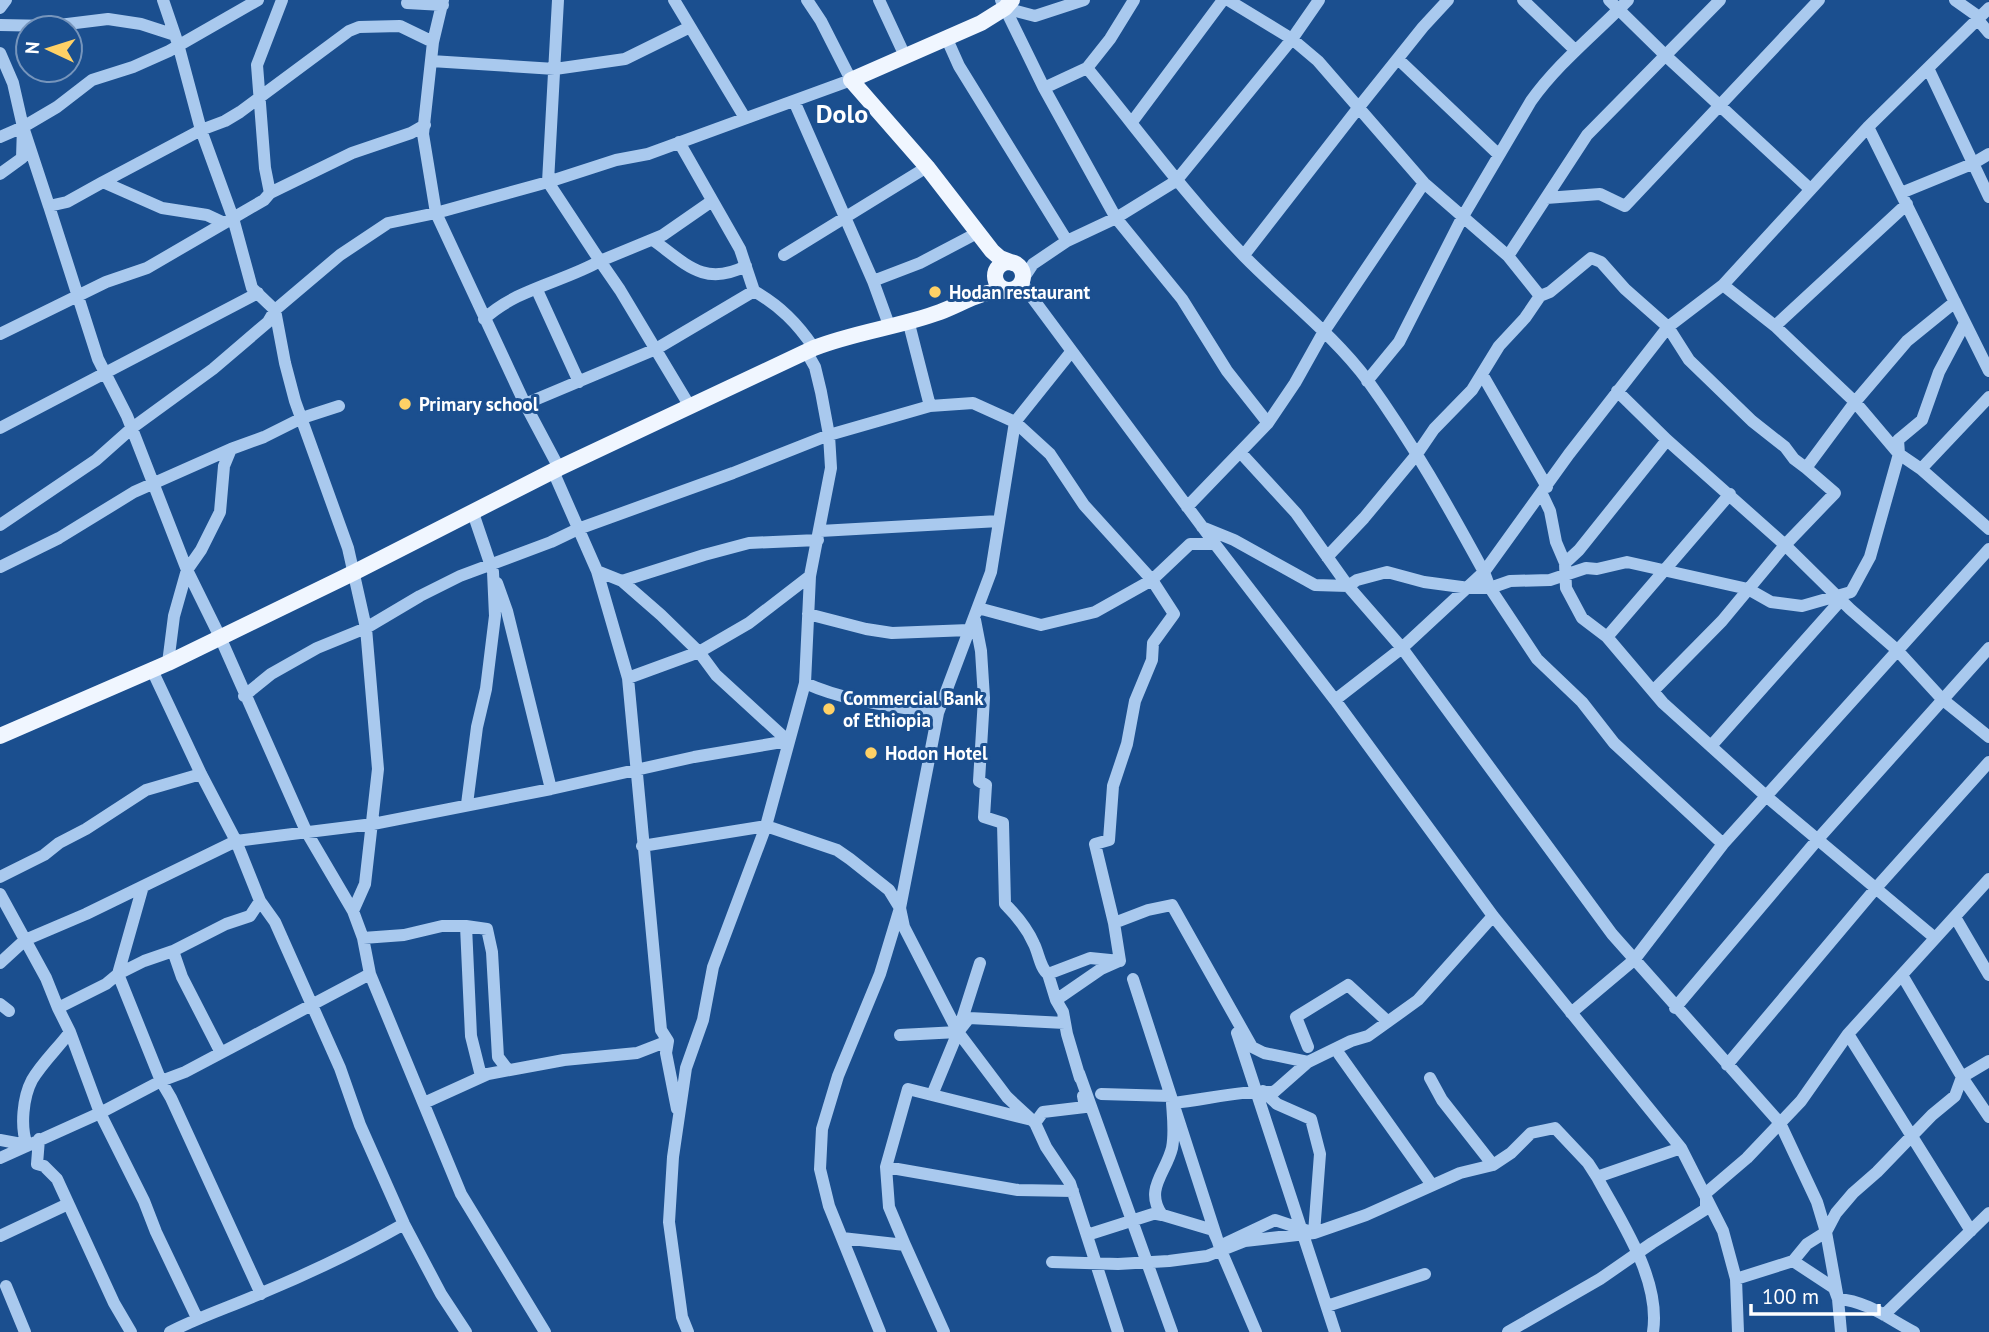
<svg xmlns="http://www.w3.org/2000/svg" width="1989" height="1332" viewBox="0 0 1989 1332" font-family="'PT Sans',sans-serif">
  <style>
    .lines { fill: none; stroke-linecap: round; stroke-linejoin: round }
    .minor { stroke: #a9c9ee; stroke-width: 12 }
    .major { stroke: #f0f6ff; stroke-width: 16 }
    .poi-dot { fill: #ffd166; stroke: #1b4f8f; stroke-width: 2.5 }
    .labels { text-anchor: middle; stroke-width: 6; stroke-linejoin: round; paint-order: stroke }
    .poi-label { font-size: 19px; font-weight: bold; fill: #fff; stroke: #1b4f8f; text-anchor: start }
    .district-label { font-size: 26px; font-weight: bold; fill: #fff; stroke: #1b4f8f }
  </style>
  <rect width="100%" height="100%" fill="#1b4f8f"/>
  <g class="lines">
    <path class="minor" d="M282 0 257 65 265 168 270 193 264 200 233 218 252 288 275 310 285 363 295 401 348 548 366 628 378 769 365 884 353 911
      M443 0 433 42 423 134 436 213 525 404 559 468
      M558 0 548 182 600 261 663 235 712 201
      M674 0 745 118
      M879 0 905 56
      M1001 0 1044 88 1116 218 1182 299 1227 371 1268 423
      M1228 0 1292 39 1318 61 1424 183 1508 256 1540 296 1550 292 1591 258 1601 262 1625 289 1668 327 1689 360 1752 421 1785 447 1794 459 1806 468
      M1319 0 1292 39 1176 181 1116 218 1067 241 1033 264 1023 279 1025 288 1215 544 1335 700 1493 916 1681 1148 1723 1231 1736 1279 1738 1332
      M1523 0 1575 50
      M1609 0 1666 56 1810 189
      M1955 0 1979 17V21L1989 33
      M407 3 443 5
      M0 8 6 0
      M1005 8 1035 16 1084 0
      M0 25 51 26 108 19 141 24 175 35
      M946 37 959 66 1067 241
      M0 53 13 83 23 127
      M1398 59 1499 155
      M431 61 555 69 625 59 690 27
      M1087 68C1139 131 1187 197 1244 256 1284 297 1334 335 1368 381 1412 442 1448 506 1484 572L1490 588 1537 659 1582 702 1614 743 1723 844
      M1928 68 1989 197
      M1044 88 1087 68 1110 39 1134 0
      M794 101 873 281
      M1132 122 1223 0
      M1868 127 1989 371
      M0 137 23 127 49 206 67 202 103 182 162 208 207 215 222 222
      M679 142 740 249 754 291C780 306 797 323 814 348
      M0 174 22 158 23 127 57 107 92 80 133 67 169 51 258 0
      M103 182 201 130 225 121 240 112 349 31 359 27 400 26 433 42
      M270 193 352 153 411 133 425 125
      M1901 193 1972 164 1989 154
      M1546 198 1600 194 1625 206 1819 0
      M49 206 98 359 127 416 187 570 220 637 306 831 353 911 363 938 370 974 461 1194 545 1332
      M653 240C686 264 704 287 746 266
      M784 255 927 167
      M1244 255 1359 107 1423 27 1448 0
      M1508 256 1587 135 1720 0
      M1723 285 1775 326 1855 402 1899 454 1921 469 1989 529
      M537 290 579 382
      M484 319C516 289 563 282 600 261L620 290 689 405
      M908 320 930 406
      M889 325 873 281 920 263 979 232
      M1775 326 1907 204
      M0 334 106 282 147 268 233 218 201 130 178 44 163 0
      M1482 374 1547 487
      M1367 381 1399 342 1462 218 1531 101C1558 63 1595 34 1628 0
      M1617 391 1667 440 1785 545 1850 609 1897 650 1942 699 1989 737
      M525 404 656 349 754 291
      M0 428 258 293
      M1240 452 1296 513 1348 586 1357 580 1387 572 1424 582 1469 588H1490L1510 581 1550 580 1586 568 1597 569 1627 562 1748 589 1771 602 1802 606 1851 592 1870 557 1899 454 1898 440 1922 420 1939 372 1965 323
      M1921 469 1989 397
      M553 471 597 571 628 678 661 1030 668 1041 666 1053 677 1109
      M1542 494 1550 511 1556 542 1565 563 1566 588 1582 618 1607 637 1663 703 1767 797 1935 938
      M1187 507 1268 423 1295 383 1323 333 1424 183
      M0 525 96 460 132 428 213 369 268 322 275 310 340 255 388 223 436 213 548 182 616 160 648 154 851 80 821 21 807 0
      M1202 527 1234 540 1315 585 1348 586 1402 648 1612 934 1780 1123 1817 1202 1826 1232 1838 1299 1841 1332
      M820 531 999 521
      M1215 544H1190L1152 580 1174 614 1153 643 1152 660 1135 701 1127 744 1113 786 1109 840 1095 844 1114 923 1148 910 1172 905 1252 1047 1264 1053 1308 1062
      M1327 557 1364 518 1417 454 1434 429 1472 390 1499 346 1525 318 1540 296
      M1565 563 1579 550 1667 440
      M0 567 59 538 134 492 231 449 264 437 302 418 339 406
      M597 571 622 581 661 615 699 652 716 675 788 741
      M622 581 704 555 749 543 818 540
      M497 583 507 611 551 789
      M808 614 866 629 892 633 969 630
      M975 620 981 651 984 698 979 781 986 785 984 817 1003 823 1005 904C1017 916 1027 928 1034 944 1039 954 1040 968 1048 974L1090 958 1120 961 1114 923
      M1607 637 1730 494
      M168 663 174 616 187 570 201 550 220 512 224 466 231 449
      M152 670 201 774 236 841 373 824 551 789 694 757 788 741
      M628 678 699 652 749 623 810 576
      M805 683C847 702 893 706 938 713
      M1653 691 1722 621 1785 545 1835 493 1806 468 1855 402 1907 341 1955 302
      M244 696 271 674 317 648 366 628 420 596 460 576 551 542 578 529 733 473 829 435 930 406 973 403 1015 422 1050 454 1084 505 1152 580 1095 612 1041 625 978 608
      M1335 700 1402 648 1484 572 1569 454 1668 327 1723 285 1868 127 1989 8
      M1711 746 1841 600
      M467 804 477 727 486 689 495 616 493 572 473 513
      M642 846 766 826 837 850 850 859 889 890 900 908 904 927 958 1032 1007 1097 1035 1123 1046 1147 1070 1183 1118 1332
      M0 877 44 855 59 843 86 829 146 790 201 774
      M0 894 46 978 58 1008
      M260 901 250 916 226 924 173 951 144 961 118 974 161 1081 171 1098 261 1294
      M1955 917 1989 975
      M466 926 487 929 492 952 498 1057 508 1070
      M363 938 404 935 442 926H466L471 1036 480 1072 488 1074
      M173 951 182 977 220 1051
      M0 963 25 940 86 914 236 841 260 901 275 922 340 1068 360 1125 404 1224 441 1294 466 1332
      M1048 974 1056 1000
      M1902 975 1962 1077 1989 1117
      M1133 979 1220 1248 1256 1332
      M0 1004 9 1011
      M1675 1008 1818 839 1989 648
      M1571 1013 1634 960 1723 844 1989 549
      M70 1032 100 1113 144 1201 156 1232 197 1318
      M1237 1033 1335 1332
      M1848 1034 1971 1231
      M900 1035 958 1032 969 1018 1065 1023
      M1308 1047 1296 1017 1348 985 1387 1021
      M1339 1054 1432 1185
      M1727 1065 1876 888 1989 762
      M1079 1073 1172 1332
      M1080 1078 1067 1034 1063 1012 1056 1000 1101 969 1119 961
      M1430 1078 1442 1100 1493 1165
      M1101 1094 1171 1096
      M932 1095 958 1032 980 963
      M424 1103 488 1074 564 1060 637 1053 668 1041
      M1035 1123 1043 1112 1085 1107 1083 1096
      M39 1139 37 1164 44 1166 57 1179 114 1303 131 1332
      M0 1140 27 1145
      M27 1145C20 1127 23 1097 32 1080 42 1063 58 1048 70 1032L58 1008 106 984 118 974 143 886
      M0 1158 100 1113 161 1081 185 1072 370 974
      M886 1167 1018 1190 1073 1191
      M1597 1177C1621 1222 1661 1279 1653 1332
      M1157 1214 1162 1215C1144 1189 1166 1173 1172 1148 1175 1133 1173 1118 1172 1103 1206 1100 1240 1090 1274 1092L1308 1062 1351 1041 1368 1036 1418 1000 1493 916
      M1087 1235 1156 1213 1213 1230 1220 1246 1275 1220 1314 1233 1366 1215 1460 1173 1493 1165 1511 1153 1531 1133 1555 1128 1588 1163 1597 1177 1681 1148
      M0 1236 68 1204
      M842 1238 905 1245 944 1332
      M905 1245 889 1207 886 1167 908 1089 1032 1120
      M1793 1261 1834 1288 1838 1299C1867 1301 1889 1319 1914 1332
      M1052 1262 1118 1264 1169 1261 1207 1256 1245 1241 1314 1233 1320 1154 1311 1119 1277 1104 1263 1091
      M1736 1279 1793 1261 1807 1244 1826 1232 1836 1213 1853 1193 1877 1172 1932 1115 1955 1096 1962 1077 1989 1061
      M6 1286 25 1332
      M1327 1306 1425 1274
      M1884 1315 1989 1213
      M170 1332C201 1316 233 1306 264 1292 312 1272 358 1250 404 1224
      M688 1332 682 1317 669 1222 673 1157 686 1068 703 1020 713 967 766 826 805 683 810 576 831 468 829 435 821 392 815 367 806 351
      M880 1332 829 1206 820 1169 822 1129 838 1076 880 974 900 908 938 713 991 572 1015 422 1071 352
      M1508 1332 1600 1279 1652 1243 1706 1209V1193L1747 1158 1801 1101 1848 1034 1989 879"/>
    <path class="major" d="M1012 0 1005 8 981 23 851 80 927 167 992 251 1000 258 1013 263
      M995 276a14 14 0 1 1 28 0a14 14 0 1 1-28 0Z
      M0 736 168 663 353 573 559 468 814 348C855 332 899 327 940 312 964 303 981 290 1007 291"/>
  </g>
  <g class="poi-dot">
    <circle cx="935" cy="292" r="7"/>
    <circle cx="405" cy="404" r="7"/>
    <circle cx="829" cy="709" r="7"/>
    <circle cx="871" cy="753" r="7"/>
  </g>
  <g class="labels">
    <g class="poi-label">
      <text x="949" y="299">Hodan restaurant</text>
      <text x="419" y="411">Primary school</text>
      <text x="843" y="705">Commercial Bank<tspan x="843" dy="22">of Ethiopia</tspan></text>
      <text x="885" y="760">Hodon Hotel</text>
    </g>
    <g class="district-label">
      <text x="842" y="123">Dolo</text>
    </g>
  </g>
  <g transform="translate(49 49) rotate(274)"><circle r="33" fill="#1b4f8f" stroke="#7695bc" stroke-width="2"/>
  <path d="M0-5L12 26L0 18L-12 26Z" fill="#ffd166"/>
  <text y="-10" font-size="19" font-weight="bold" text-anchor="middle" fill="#ffffff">N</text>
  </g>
  <path d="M1751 1304v10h128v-10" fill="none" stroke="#ffffff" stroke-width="3.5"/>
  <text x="1762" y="1304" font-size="21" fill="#ffffff" stroke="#1b4f8f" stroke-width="5" paint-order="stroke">100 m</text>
</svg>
